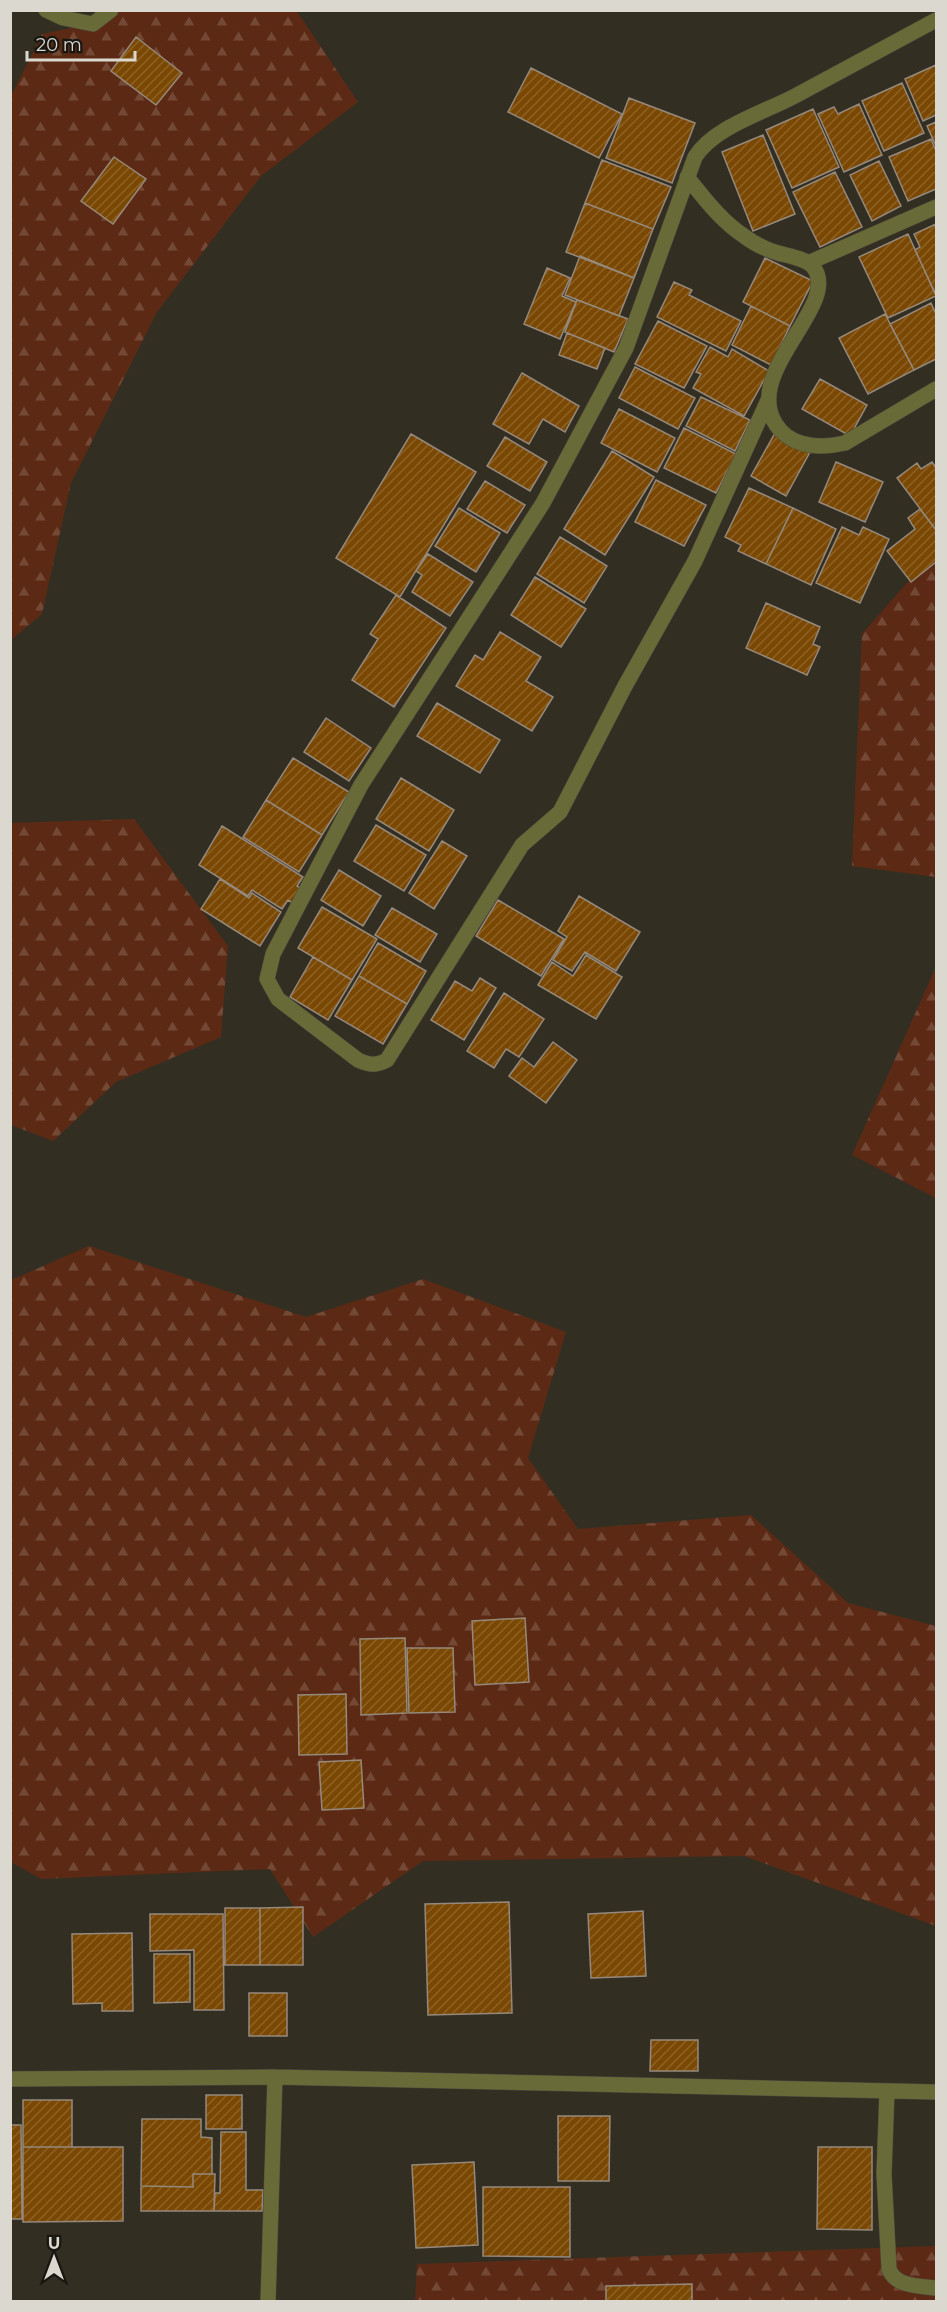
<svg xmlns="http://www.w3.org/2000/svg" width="947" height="2312" viewBox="0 0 947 2312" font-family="Montserrat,sans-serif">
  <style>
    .forest { fill: url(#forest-firs) }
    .building { fill: url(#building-hatch); stroke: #95897d; stroke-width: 1.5 }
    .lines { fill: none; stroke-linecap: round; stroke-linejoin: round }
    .street-casing { stroke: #4e493e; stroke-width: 16 }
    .street { stroke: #686a37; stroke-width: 15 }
  </style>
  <defs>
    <pattern id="forest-firs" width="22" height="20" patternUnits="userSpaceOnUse" patternTransform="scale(1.5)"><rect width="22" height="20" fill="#5c2a14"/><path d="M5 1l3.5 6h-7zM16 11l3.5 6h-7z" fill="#734835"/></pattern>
    <pattern id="building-hatch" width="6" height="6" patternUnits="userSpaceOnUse" patternTransform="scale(1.5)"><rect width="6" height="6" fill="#7a4802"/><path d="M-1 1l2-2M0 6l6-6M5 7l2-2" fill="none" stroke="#8c6226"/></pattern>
  </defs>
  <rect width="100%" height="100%" fill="#332e22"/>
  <path class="forest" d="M296 10 358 102 261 176 157 312 71 483 42 614 11 640 10 98 42 34 106 21 115 11Z
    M936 550V877L852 866 862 634Z
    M134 819 228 946 221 1037 116 1082 53 1141 11 1125 10 823Z
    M936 967V1198L852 1155Z
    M89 1246 306 1317 423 1279 566 1332 528 1458 578 1529 751 1515 848 1603 936 1626V1926L744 1856 423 1861 313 1937 270 1869 41 1879 11 1862V1280Z
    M936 2246V2301L415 2302 417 2264Z"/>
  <path class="building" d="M136 37 182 73 156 105 111 71Z
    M936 65V115L923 121 905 79Z
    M531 68 622 114 599 158 508 112Z
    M902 83 924 133 884 151 862 101Z
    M629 98 695 123 672 183 606 158Z
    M859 104 882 155 844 172 818 114 834 107 838 114Z
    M813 109 839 167 792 188 766 130Z
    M936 122V146L927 126Z
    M763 135 795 214 753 231 722 152Z
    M931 139 936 151V189L908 201 889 157Z
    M114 157 146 179 113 224 81 201Z
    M602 160 671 187 653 229 585 203Z
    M879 161 901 206 872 221 850 175Z
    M835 172 862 227 820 247 793 192Z
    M585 203 653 229 634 278 566 252Z
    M936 224V295L915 250 920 247 914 234Z
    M908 234 936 296 888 318 859 257Z
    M580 256 634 278 619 316 565 295Z
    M765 258 813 281 790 326 743 302Z
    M547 268 570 278 562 296 576 302 560 339 524 324Z
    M674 282 692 290 689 295 741 321 726 351 657 317Z
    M577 300 628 319 614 352 565 332Z
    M931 303 936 314V359L914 370 890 324Z
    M751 306 790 326 771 365 732 345Z
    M885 314 914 370 868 394 839 338Z
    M658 321 707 346 684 388 635 364Z
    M567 333 605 348 597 369 559 355Z
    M710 347 728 357 732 349 769 371 744 416 693 388 701 374 696 372Z
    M635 367 695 398 678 429 619 398Z
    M522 373 579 406 565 432 543 419 529 444 493 424Z
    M820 379 867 405 850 436 802 409Z
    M701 397 750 420 735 451 686 426Z
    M619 409 675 438 657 472 601 443Z
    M684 428 736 454 716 493 664 468Z
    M775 433 810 452 786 496 751 476Z
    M411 434 476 472 400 597 336 558Z
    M505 437 547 462 530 491 487 466Z
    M612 451 654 477 605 555 564 529Z
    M836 462 883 482 865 522 819 502Z
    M932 462 936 468V530L897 478 917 463 921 469Z
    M656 480 706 505 684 546 635 522Z
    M485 481 525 505 507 533 467 509Z
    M749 488 793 508 766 564 738 551 741 545 725 537Z
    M459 508 500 533 476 572 435 546Z
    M793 508 836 529 811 585 766 564Z
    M920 509 936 530V562L911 582 887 551 915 529 908 518Z
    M842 527 859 535 863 527 889 539 860 603 816 583Z
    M560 537 607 566 584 603 537 574Z
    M428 554 473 582 450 616 412 592 422 575 416 571Z
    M535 577 586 609 561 647 511 615Z
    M396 595 446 628 394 707 352 680 378 639 370 634Z
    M766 603 820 627 813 644 820 647 807 675 746 648Z
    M500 632 541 657 526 681 553 697 532 731 456 686 475 655 483 660Z
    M437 703 500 740 480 773 417 736Z
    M326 718 371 748 349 781 304 752Z
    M293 758 349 792 322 835 266 800Z
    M401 778 454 810 429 851 376 819Z
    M266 800 322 835 299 872 243 837Z
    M376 825 426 855 404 891 354 861Z
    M222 826 303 877 297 886 305 891 296 905 288 900 282 909 252 890 248 896 199 865Z
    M442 841 467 856 434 909 409 893Z
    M339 870 381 896 363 926 321 900Z
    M220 879 249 898 252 893 281 912 260 946 201 909Z
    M579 896 640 932 616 971 585 952 572 971 553 960 567 937 558 931Z
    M498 900 564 939 541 976 476 936Z
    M322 907 377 939 352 980 298 948Z
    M392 908 437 934 420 962 375 935Z
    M378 943 426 971 407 1004 359 976Z
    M586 955 622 977 596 1019 538 985 552 962 573 976Z
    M313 957 352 980 328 1020 290 997Z
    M359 976 407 1004 383 1044 335 1016Z
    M480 978 496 988 464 1040 431 1020 455 981 472 991Z
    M504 993 544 1019 519 1057 506 1049 494 1068 467 1051Z
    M553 1042 577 1060 546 1103 509 1076 522 1058 534 1067Z
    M525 1618 529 1682 475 1685 472 1621Z
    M405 1638 407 1713 361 1715 360 1639Z
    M407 1648H453L455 1712 409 1713Z
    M346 1694 347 1754 299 1755 298 1695Z
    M361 1760 364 1808 322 1810 319 1762Z
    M509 1902 512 2013 428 2015 425 1904Z
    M303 1907V1965H260V1908Z
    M225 1908H260V1965H225Z
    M643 1911 646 1976 591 1978 588 1914Z
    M150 1914H223L224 2010H194V1950L150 1951Z
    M132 1933 133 2011H102V2003L73 2004 72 1934Z
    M154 1954H190V2002L154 2003Z
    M249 1993H287V2036H249Z
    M651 2040H698V2071H650Z
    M206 2095H242V2129H206Z
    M23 2100H72V2147H23Z
    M558 2116H610L609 2181H558Z
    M142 2119H201V2137L212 2138V2174H193V2187L141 2186Z
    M10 2125H21L22 2219H10Z
    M221 2132H246V2190H263L262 2211H214L215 2193H220Z
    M23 2147H123V2221L23 2222Z
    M818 2147H872V2230L817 2229Z
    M474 2162 478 2245 416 2248 412 2165Z
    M193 2174H215L214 2211H141V2186L193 2187Z
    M483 2187H570V2257L483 2256Z
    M692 2284V2302H606V2286Z"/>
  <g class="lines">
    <defs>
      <path id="street" d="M46 10 63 18 93 24 111 10
        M687 177C704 198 721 221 744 236 752 242 763 248 772 251 784 256 806 257 814 268 842 307 733 378 781 431 797 448 824 448 845 443L936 389
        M808 263 936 207
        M768 400 695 561 625 686 560 812 522 845 387 1060C376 1066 369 1065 358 1060L278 999 267 979 273 954 361 785 543 503 626 348 695 157C714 127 763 113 795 96 842 71 889 45 936 20
        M10 2079 275 2077 936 2092
        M887 2091 884 2174 889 2269C895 2287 921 2286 936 2288
        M268 2302 275 2077"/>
    </defs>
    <use href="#street" class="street-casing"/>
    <use href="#street" class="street"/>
  </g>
  <rect width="947" height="2312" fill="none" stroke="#dbd8d0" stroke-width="24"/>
  <g transform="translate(54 2258)" stroke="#191711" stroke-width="4.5" paint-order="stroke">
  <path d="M0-4.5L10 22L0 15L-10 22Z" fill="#dbd8d0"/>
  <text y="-9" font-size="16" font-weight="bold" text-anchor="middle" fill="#dbd8d0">U</text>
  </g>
  <path d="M27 51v9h108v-9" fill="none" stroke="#dbd8d0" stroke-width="3"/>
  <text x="36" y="51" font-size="18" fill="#dbd8d0" stroke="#191711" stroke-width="4.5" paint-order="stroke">20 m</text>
</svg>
